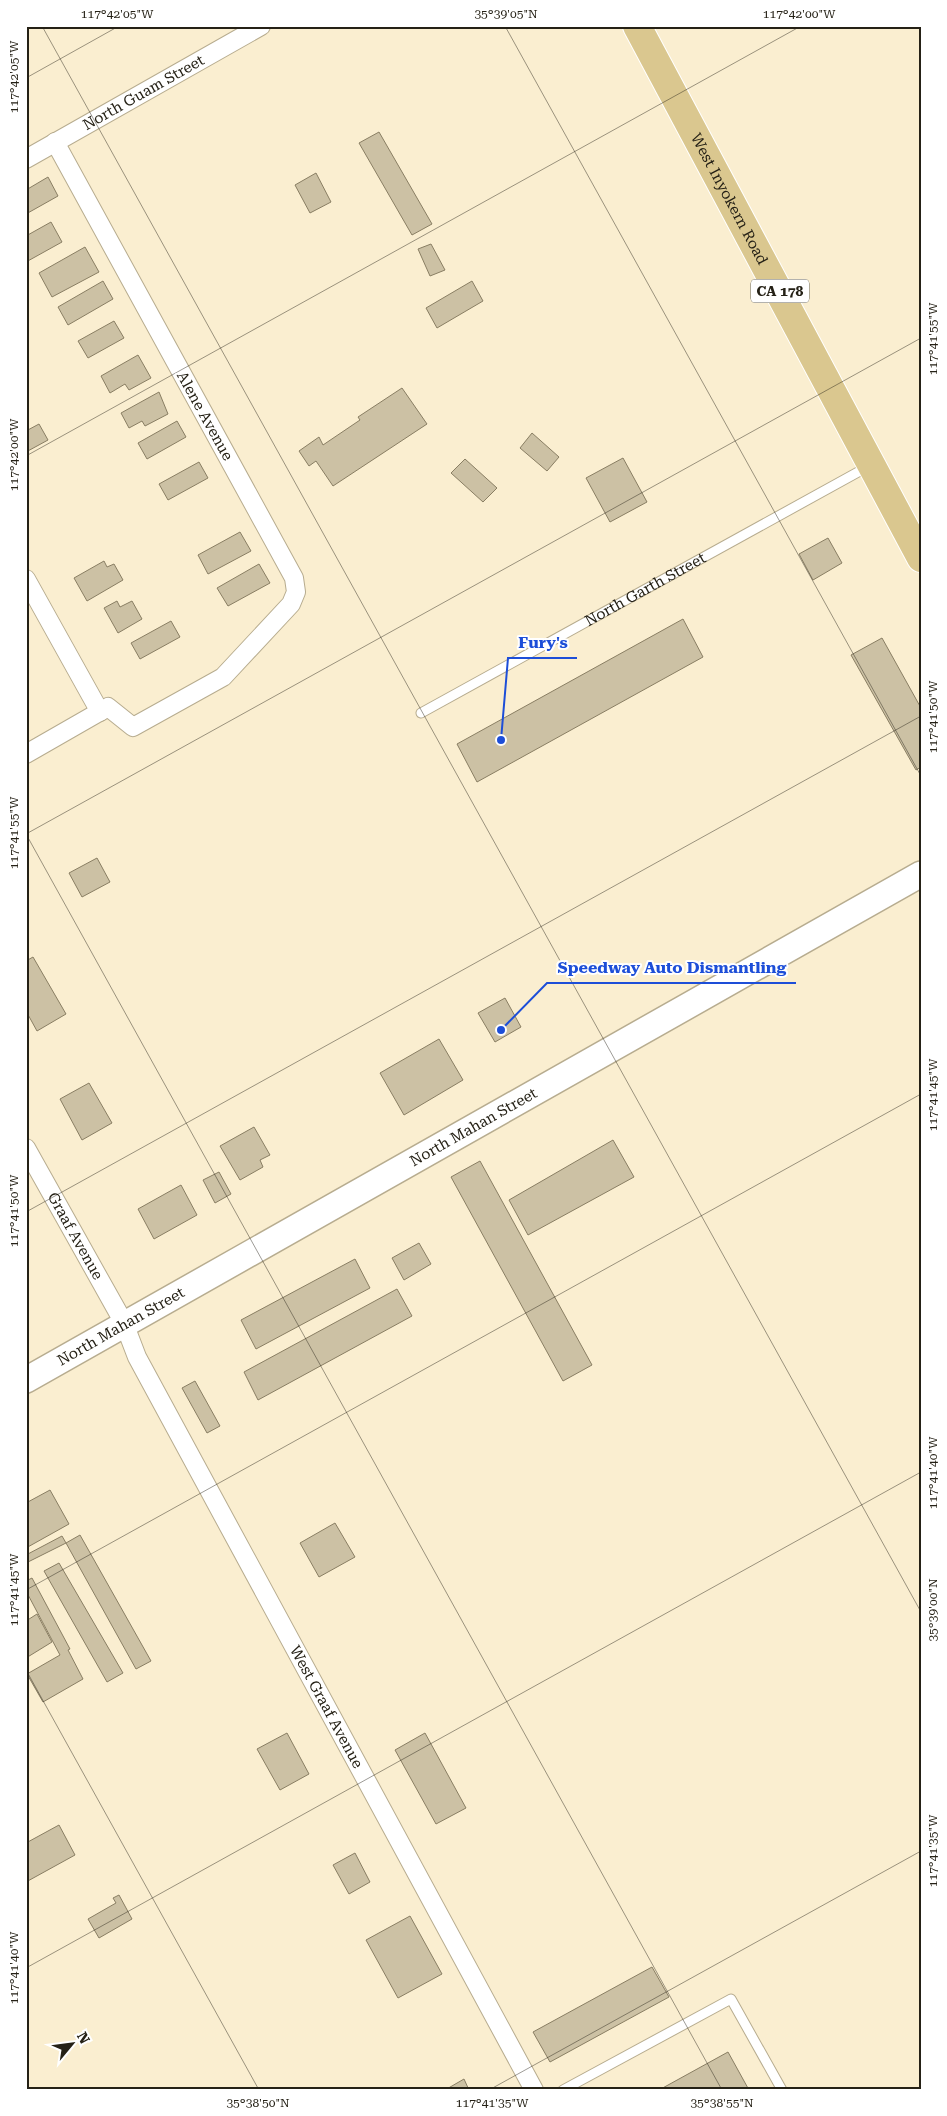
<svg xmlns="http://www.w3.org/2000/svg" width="947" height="2116" viewBox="0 0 947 2116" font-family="'Roboto Serif',serif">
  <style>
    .building { fill: #ccc1a4; stroke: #897e63 }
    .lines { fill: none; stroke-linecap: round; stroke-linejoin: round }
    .lane-casing { stroke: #b7ac8f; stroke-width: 11 }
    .street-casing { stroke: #b7ac8f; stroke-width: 20 }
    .secondary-casing { stroke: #b7ac8f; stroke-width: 28 }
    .primary-casing { stroke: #fff; stroke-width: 30 }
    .lane { stroke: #fff; stroke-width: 9 }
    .street { stroke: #fff; stroke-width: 18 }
    .secondary { stroke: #fff; stroke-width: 25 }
    .primary { stroke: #dac78f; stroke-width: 28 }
    .ticks { fill: none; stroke: #252116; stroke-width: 1; stroke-opacity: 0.45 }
    .labels { text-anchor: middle; stroke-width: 4; stroke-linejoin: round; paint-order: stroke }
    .shield { fill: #fff; stroke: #66645c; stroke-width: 1 }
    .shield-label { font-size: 14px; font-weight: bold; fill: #252116 }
    .street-label { font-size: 15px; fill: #252116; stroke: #fff }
    .leader { fill: none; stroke: #1d4ed8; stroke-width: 2 }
    .callout-dot { fill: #1d4ed8; stroke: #fff; stroke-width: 2 }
    .callout-label { font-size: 16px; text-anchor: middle; font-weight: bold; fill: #1d4ed8; stroke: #fff; stroke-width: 4; stroke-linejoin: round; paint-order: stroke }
    .neatline { fill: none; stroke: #252116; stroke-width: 2 }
    .ticks-label { font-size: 12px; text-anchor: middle; fill: #252116 }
  </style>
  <rect width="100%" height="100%" fill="#faeed0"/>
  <path class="building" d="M379 132 432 224 412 235 359 143Z
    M316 173 331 202 310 213 295 185Z
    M48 177 58 196 26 214V190Z
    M51 222 62 242 26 262V236Z
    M431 244 445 270 430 276 418 249Z
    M85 247 99 272 52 297 39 273Z
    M103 281 113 299 68 325 58 307Z
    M472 281 483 301 437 328 426 308Z
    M114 321 124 338 88 358 78 341Z
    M138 355 151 378 129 390 125 384 110 393 101 376Z
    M402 388 427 424 333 486 316 461 309 466 299 451 319 437 323 445 360 420 358 417Z
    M159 392 168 414 145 426 142 421 129 428 121 413Z
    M177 421 186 437 147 459 138 443Z
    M39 424 48 440 26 452V431Z
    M532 433 559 457 547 471 520 448Z
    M623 458 647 502 610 522 586 478Z
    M465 459 497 488 483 502 451 473Z
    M199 462 208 478 168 500 159 484Z
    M240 532 251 551 208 574 198 555Z
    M828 538 842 563 813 580 799 554Z
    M104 561 107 567 114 564 123 580 87 601 74 578Z
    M259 564 270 583 228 606 217 588Z
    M117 601 120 607 132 601 142 619 118 633 104 608Z
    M683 619 703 657 477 782 457 744Z
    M171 621 180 637 140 659 131 643Z
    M882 638 921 708V767L916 770 851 655Z
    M97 858 110 882 82 897 69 873Z
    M33 957 66 1014 37 1031 26 1011V961Z
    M505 998 521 1027 495 1042 478 1013Z
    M439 1039 463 1080 404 1115 380 1073Z
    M89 1083 112 1123 82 1140 60 1099Z
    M254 1127 270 1155 260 1160 263 1167 240 1180 220 1146Z
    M613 1140 634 1177 528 1235 509 1200Z
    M480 1161 592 1365 563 1381 451 1177Z
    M219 1172 231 1194 215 1203 203 1180Z
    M181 1185 197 1215 154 1239 138 1209Z
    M419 1243 431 1264 404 1280 392 1258Z
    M355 1259 370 1288 256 1349 241 1320Z
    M397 1289 412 1316 258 1400 244 1372Z
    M195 1381 220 1426 207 1433 182 1388Z
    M50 1490 69 1524 26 1548V1503Z
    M335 1523 355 1557 319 1577 300 1543Z
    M80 1535 151 1661 136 1669 66 1543Z
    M62 1536 66 1543 26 1563V1555Z
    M59 1563 123 1673 107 1682 44 1571Z
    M32 1578 70 1649 68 1650 83 1679 43 1702 27 1674 60 1655 26 1591V1581Z
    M37 1614 52 1642 26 1658V1621Z
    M287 1733 309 1774 280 1790 257 1749Z
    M425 1733 466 1808 436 1824 395 1750Z
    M59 1825 75 1855 26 1882V1843Z
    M355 1853 370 1882 349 1894 333 1865Z
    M119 1895 132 1919 99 1938 88 1919 116 1903 113 1898Z
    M410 1916 442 1974 398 1998 366 1940Z
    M652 1967 669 1997 550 2062 533 2032Z
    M728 2052 749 2090H659Z
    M464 2079 469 2090H445Z"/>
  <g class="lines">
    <defs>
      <g id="lane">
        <path id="s1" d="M421 713 869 466"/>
        <path d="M563 2090 731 1999 782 2090"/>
      </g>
      <g id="street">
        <path id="s2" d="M26 159 261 26"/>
        <path d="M26 579 100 712"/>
        <path d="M26 754 108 707 133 727 223 677 291 604 296 592 294 578 55 142"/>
        <path id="s3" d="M26 1148 124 1323 137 1357 534 2090"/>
      </g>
      <g id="secondary">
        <path id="s4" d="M26 1380 921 874"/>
      </g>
      <g id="primary">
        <path id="s5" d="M637 26 921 558"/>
      </g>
    </defs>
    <use href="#lane" class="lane-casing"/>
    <use href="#street" class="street-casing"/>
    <use href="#secondary" class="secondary-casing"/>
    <use href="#primary" class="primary-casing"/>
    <use href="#lane" class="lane"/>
    <use href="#street" class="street"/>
    <use href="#secondary" class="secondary"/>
    <use href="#primary" class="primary"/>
  </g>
  <path class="ticks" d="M42 26 921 1612M505 26 921 776M26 78 119 26M26 456 801 26M26 834 921 338M26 834 722 2090M26 1212 921 716M26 1590 921 1094M26 1670 259 2090M26 1968 921 1472M489 2090 921 1851"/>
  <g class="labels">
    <rect class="shield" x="751" y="279.5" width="58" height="23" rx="4"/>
    <g class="shield-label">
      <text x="780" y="296">CA 178</text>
    </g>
    <g class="street-label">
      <text dy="5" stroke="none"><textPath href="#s2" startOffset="135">North Guam Street</textPath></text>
      <text dy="5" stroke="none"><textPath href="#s5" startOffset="196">West Inyokern Road</textPath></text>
      <text transform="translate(205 416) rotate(61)" y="5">Alene Avenue</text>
      <text dy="5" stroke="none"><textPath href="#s1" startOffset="256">North Garth Street</textPath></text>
      <text dy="5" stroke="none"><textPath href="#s4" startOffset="514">North Mahan Street</textPath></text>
      <text dy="5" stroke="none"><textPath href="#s3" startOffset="101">Graaf Avenue</textPath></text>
      <text dy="5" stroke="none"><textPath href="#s4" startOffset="109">North Mahan Street</textPath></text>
      <text dy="5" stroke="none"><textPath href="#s3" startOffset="635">West Graaf Avenue</textPath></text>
    </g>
  </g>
  <path class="leader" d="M501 740L508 658H577M501 1030L547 983H796"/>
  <g class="callout-dot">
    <circle cx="501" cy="740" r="5"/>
    <circle cx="501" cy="1030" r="5"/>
  </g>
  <g class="callout-label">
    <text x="543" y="648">Fury's</text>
    <text x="672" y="973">Speedway Auto Dismantling</text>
  </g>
  <rect width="947" height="2116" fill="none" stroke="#ffffff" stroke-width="55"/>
  <g transform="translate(72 2044) rotate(61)" stroke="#ffffff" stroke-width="4" paint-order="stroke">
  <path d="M0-4L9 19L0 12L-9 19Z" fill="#252116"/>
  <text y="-8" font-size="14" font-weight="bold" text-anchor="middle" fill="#252116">N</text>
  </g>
  <rect x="28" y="28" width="892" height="2060" class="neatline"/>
  <g class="ticks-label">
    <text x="117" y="18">117°42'05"W</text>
    <text x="506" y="18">35°39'05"N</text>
    <text x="799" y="18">117°42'00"W</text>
    <text transform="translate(14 77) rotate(-90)" y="4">117°42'05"W</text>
    <text transform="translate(933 339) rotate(-90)" y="4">117°41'55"W</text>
    <text transform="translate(14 455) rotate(-90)" y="4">117°42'00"W</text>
    <text transform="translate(933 717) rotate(-90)" y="4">117°41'50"W</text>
    <text transform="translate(14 833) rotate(-90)" y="4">117°41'55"W</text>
    <text transform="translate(933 1095) rotate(-90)" y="4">117°41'45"W</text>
    <text transform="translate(14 1211) rotate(-90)" y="4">117°41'50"W</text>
    <text transform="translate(933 1473) rotate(-90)" y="4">117°41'40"W</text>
    <text transform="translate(14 1590) rotate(-90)" y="4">117°41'45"W</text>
    <text transform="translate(933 1610) rotate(-90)" y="4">35°39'00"N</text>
    <text transform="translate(933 1851) rotate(-90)" y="4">117°41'35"W</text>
    <text transform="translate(14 1968) rotate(-90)" y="4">117°41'40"W</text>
    <text x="258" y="2107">35°38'50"N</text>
    <text x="492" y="2107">117°41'35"W</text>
    <text x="722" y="2107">35°38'55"N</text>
  </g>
</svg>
